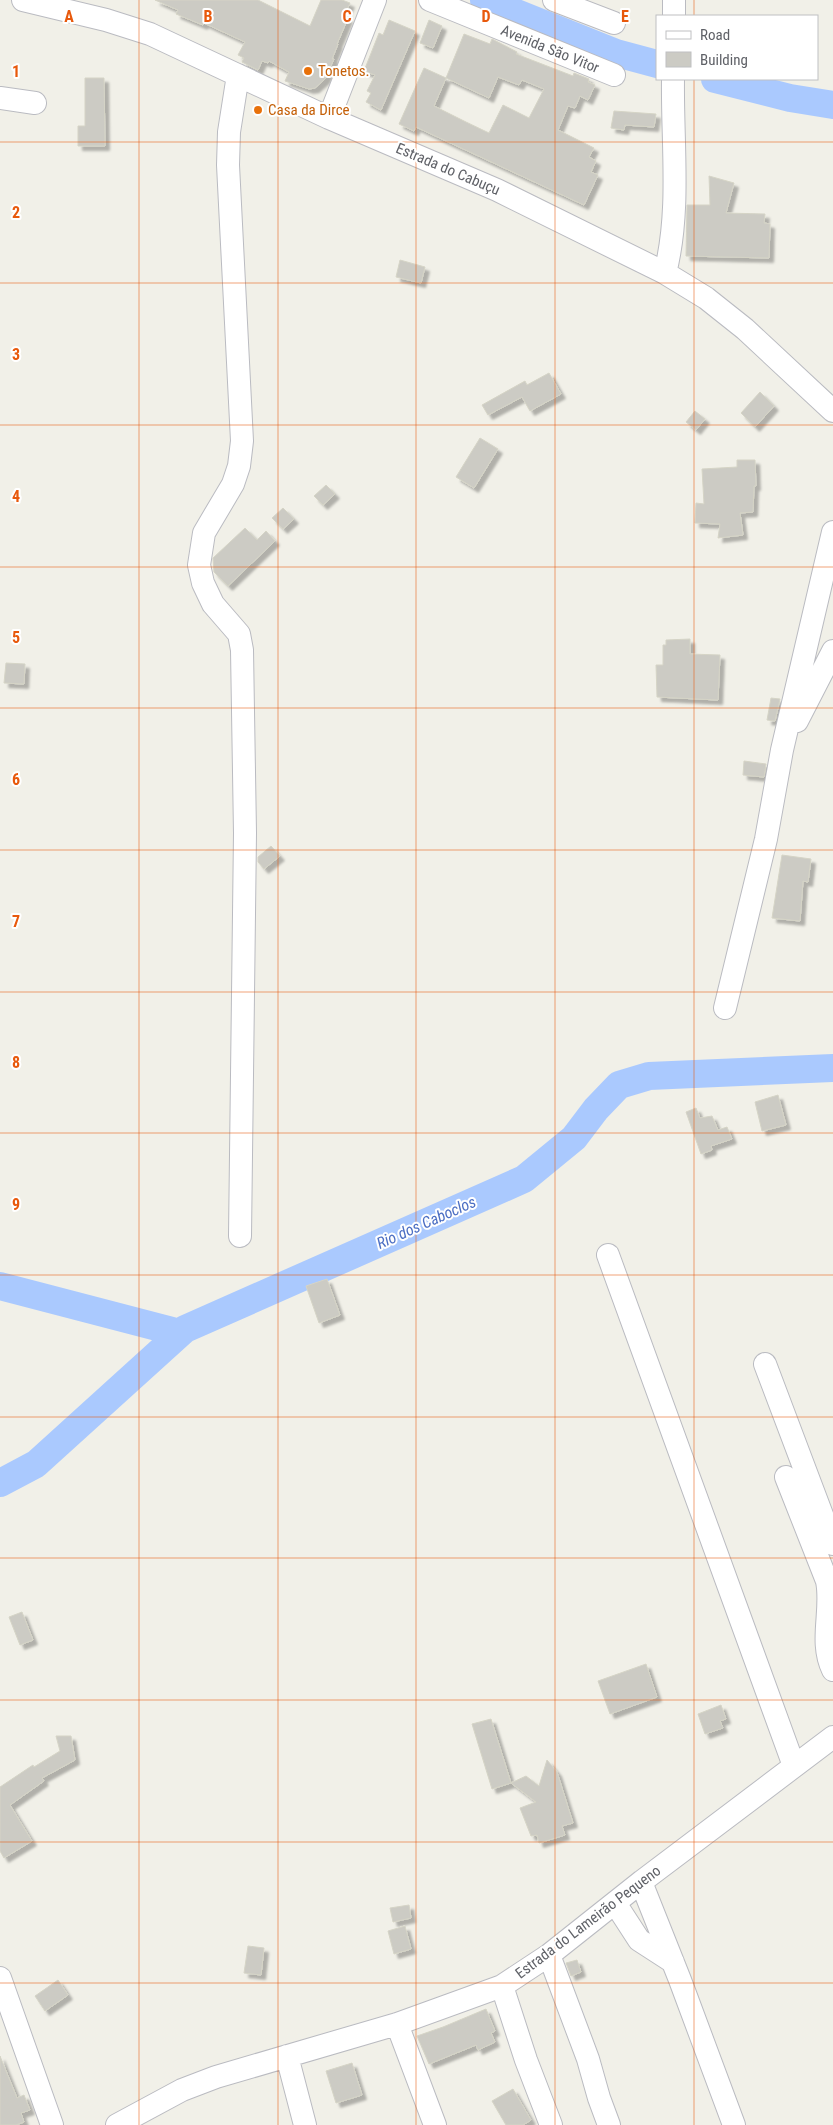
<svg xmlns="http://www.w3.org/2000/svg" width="833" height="2125" viewBox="0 0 833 2125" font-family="'Roboto Condensed',sans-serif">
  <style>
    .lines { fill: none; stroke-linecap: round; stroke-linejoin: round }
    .river { stroke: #aac9fe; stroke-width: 28 }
    .building { fill: #cccbc4; stroke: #d5d4c6; filter: url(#shadow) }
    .minor-casing { stroke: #babbc1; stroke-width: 24 }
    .minor { stroke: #fff; stroke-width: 22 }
    .grid { fill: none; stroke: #e8590c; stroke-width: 1; stroke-opacity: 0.55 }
    .food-dot { fill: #e8710a; stroke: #fff; stroke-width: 2 }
    .labels { text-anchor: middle; stroke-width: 4; stroke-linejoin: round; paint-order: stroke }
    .street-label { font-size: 15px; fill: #5f6167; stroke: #fff }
    .food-label { font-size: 15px; fill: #c56008; stroke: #fff; text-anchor: start }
    .water-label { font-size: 16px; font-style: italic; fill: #4b6ec3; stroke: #fff }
    .grid-label { font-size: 16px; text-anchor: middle; font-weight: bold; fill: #e8590c; stroke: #fff; stroke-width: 4; stroke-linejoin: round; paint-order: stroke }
  </style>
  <defs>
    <filter id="shadow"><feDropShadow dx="4.5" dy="4.5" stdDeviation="1" flood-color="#0004"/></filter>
  </defs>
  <rect width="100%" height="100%" fill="#f1f0e8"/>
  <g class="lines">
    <path class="river" d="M484 0 616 53 657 64
      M715 79 790 98 833 105
      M0 1286 180 1333
      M0 1483 36 1464 185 1329 524 1179 574 1138 596 1109 619 1085 649 1076 833 1068"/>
  </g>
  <path class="building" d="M155 0H258L310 26 321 0H342L350 3 344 16 348 18 337 44H338L332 59H334L325 79 315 88 309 89 285 81 289 72 269 61 268 63 262 61 258 70 242 62 244 58 238 55 245 42 204 23 203 25 176 14 178 10Z
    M389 20 415 31 381 110 366 102 371 93 367 91 375 75 364 71 379 33 383 35Z
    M429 20 442 26 433 48 420 43Z
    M464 34 490 44 492 39 517 52 516 54 573 76 574 73 589 79 588 82 595 85 588 100 580 96 575 108 568 106 558 130 594 148 589 157 596 161 591 172 598 175 584 205 416 127 414 131 399 124 424 68 446 78 434 106 466 122 489 133 503 105 529 118 544 89 522 80 519 85 498 77 489 98 446 78Z
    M85 78H104L105 146H78V126H85Z
    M614 111 656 114 654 127 625 125 624 130 611 128Z
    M709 176 734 183 726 213 765 214 764 223 770 224 769 258 686 256 687 205H710Z
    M400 260 425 267 421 283 396 277Z
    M549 373 561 394 530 411 522 397 488 415 482 405 525 381 527 385Z
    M760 392 774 406 755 427 741 413Z
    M695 411 705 419 696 430 686 422Z
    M480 438 498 449 474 488 456 477Z
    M737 460H755L756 486H754L753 512 740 513 743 535 718 538 720 524 695 523 696 503 704 504 702 469 737 467Z
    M326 485 335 494 323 505 314 496Z
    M283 508 294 519 283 529 272 518Z
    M245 528 257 540 266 531 275 541 228 586 214 572 213 558Z
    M690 639V654L720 655 718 700 657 697 656 665H663V645H666V640Z
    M6 663 25 664 24 684 4 683Z
    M771 698 780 699 775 721 767 720Z
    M744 761 766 764 764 777 743 775Z
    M271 846 280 856 264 869 258 862V857Z
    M782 855 811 859 808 882 803 881 800 921 772 918Z
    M778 1095 786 1125 762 1131 755 1102Z
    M696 1108 700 1118 712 1116 718 1130 727 1127 732 1139 711 1146 712 1150 701 1154 686 1112Z
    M327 1279 340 1315 319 1323 306 1286Z
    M22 1612 33 1640 20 1645 9 1617Z
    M646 1664 657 1697 610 1714 598 1681Z
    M721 1705 726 1719 720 1721 723 1728 705 1734 698 1714Z
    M491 1719 511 1783 492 1789 472 1724Z
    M56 1736H71L75 1760 42 1778 44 1781 10 1805 32 1841 4 1858 0 1851V1787L33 1765 34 1767 60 1751Z
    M547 1760 557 1772 573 1823 562 1826 565 1835 539 1843 537 1835 531 1836 520 1808 536 1802 511 1783 526 1776 539 1786Z
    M409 1905 411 1918 393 1922 390 1908Z
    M405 1926 411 1949 394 1954 388 1931Z
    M248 1946 264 1948 261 1975 244 1973Z
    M577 1960 581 1972 571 1976 566 1963Z
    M58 1980 68 1995 45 2011 35 1996Z
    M486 2009 495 2031 491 2033 495 2042 478 2050 476 2045 429 2064 417 2036 443 2027Z
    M0 2056 17 2098 24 2095 30 2110 21 2113 24 2122 16 2125H0Z
    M352 2063 362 2095 336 2103 326 2071Z
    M513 2089 531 2120 523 2125H506L492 2101Z"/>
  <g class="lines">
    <defs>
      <path id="minor" d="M23 0 106 20 150 34 329 118 497 190 665 273 706 298 745 329 833 411
        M430 0 614 75
        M554 0 614 23
        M674 16V0
        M238 75 229 132 228 165 242 441 239 466 233 484 204 533 199 565 203 583 213 604 239 634 242 650 245 833 240 1236
        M0 98 35 103
        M329 118 375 0
        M665 273C681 211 672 142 673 79
        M797 721 833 651
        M725 1008 766 839 782 750 833 532
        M608 1255 794 1766
        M765 1364 833 1544
        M786 1477 827 1581C833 1610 819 1642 833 1670
        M641 1882 680 1980 734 2125
        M615 1903 639 1940 673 1962
        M549 1955 588 2059 599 2098 609 2125
        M0 1978 52 2125
        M502 1986 526 2060 551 2125
        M397 2024 435 2125
        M287 2056 305 2125
        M117 2125 182 2090 216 2077 397 2024 502 1986 549 1955 641 1882 833 1737"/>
    </defs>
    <use href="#minor" class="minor-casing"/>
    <use href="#minor" class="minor"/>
  </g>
  <path class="grid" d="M139 0V2125M278 0V2125M416 0V2125M555 0V2125M694 0V16M694 79V2125M0 142H833M0 283H833M0 425H833M0 567H833M0 708H833M0 850H833M0 992H833M0 1133H833M0 1275H833M0 1417H833M0 1558H833M0 1700H833M0 1842H833M0 1983H833"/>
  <g class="food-dot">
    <circle cx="308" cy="71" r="5"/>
    <circle cx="258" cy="110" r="5"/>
  </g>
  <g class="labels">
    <g class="street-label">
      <text transform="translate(550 49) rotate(22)" y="5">Avenida São Vitor</text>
      <text transform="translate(448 169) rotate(23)" y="5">Estrada do Cabuçu</text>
      <text transform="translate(588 1922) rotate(-37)" y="5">Estrada do Lameirão Pequeno</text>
    </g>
    <g class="food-label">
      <text x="318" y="76">Tonetos.</text>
      <text x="268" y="115">Casa da Dirce</text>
    </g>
    <g class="water-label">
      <text transform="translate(426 1222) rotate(-24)" y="6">Rio dos Caboclos</text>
    </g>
  </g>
  <g class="grid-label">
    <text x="69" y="22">A</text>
    <text x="208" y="22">B</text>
    <text x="347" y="22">C</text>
    <text x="486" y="22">D</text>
    <text x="625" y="22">E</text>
    <text x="16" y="77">1</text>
    <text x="16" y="218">2</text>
    <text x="16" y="360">3</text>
    <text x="16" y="502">4</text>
    <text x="16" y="643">5</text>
    <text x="16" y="785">6</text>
    <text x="16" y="927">7</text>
    <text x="16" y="1068">8</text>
    <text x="16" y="1210">9</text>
  </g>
  <rect x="656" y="15" width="162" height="65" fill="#ffffff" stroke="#bfc0c2"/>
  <rect x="666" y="31" width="25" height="8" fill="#ffffff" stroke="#bfc0c2"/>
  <text x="700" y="40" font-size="15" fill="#5f6167">Road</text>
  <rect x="666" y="52" width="25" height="15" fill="#cccbc4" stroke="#bfc0c2"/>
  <text x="700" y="65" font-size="15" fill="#5f6167">Building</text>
</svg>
